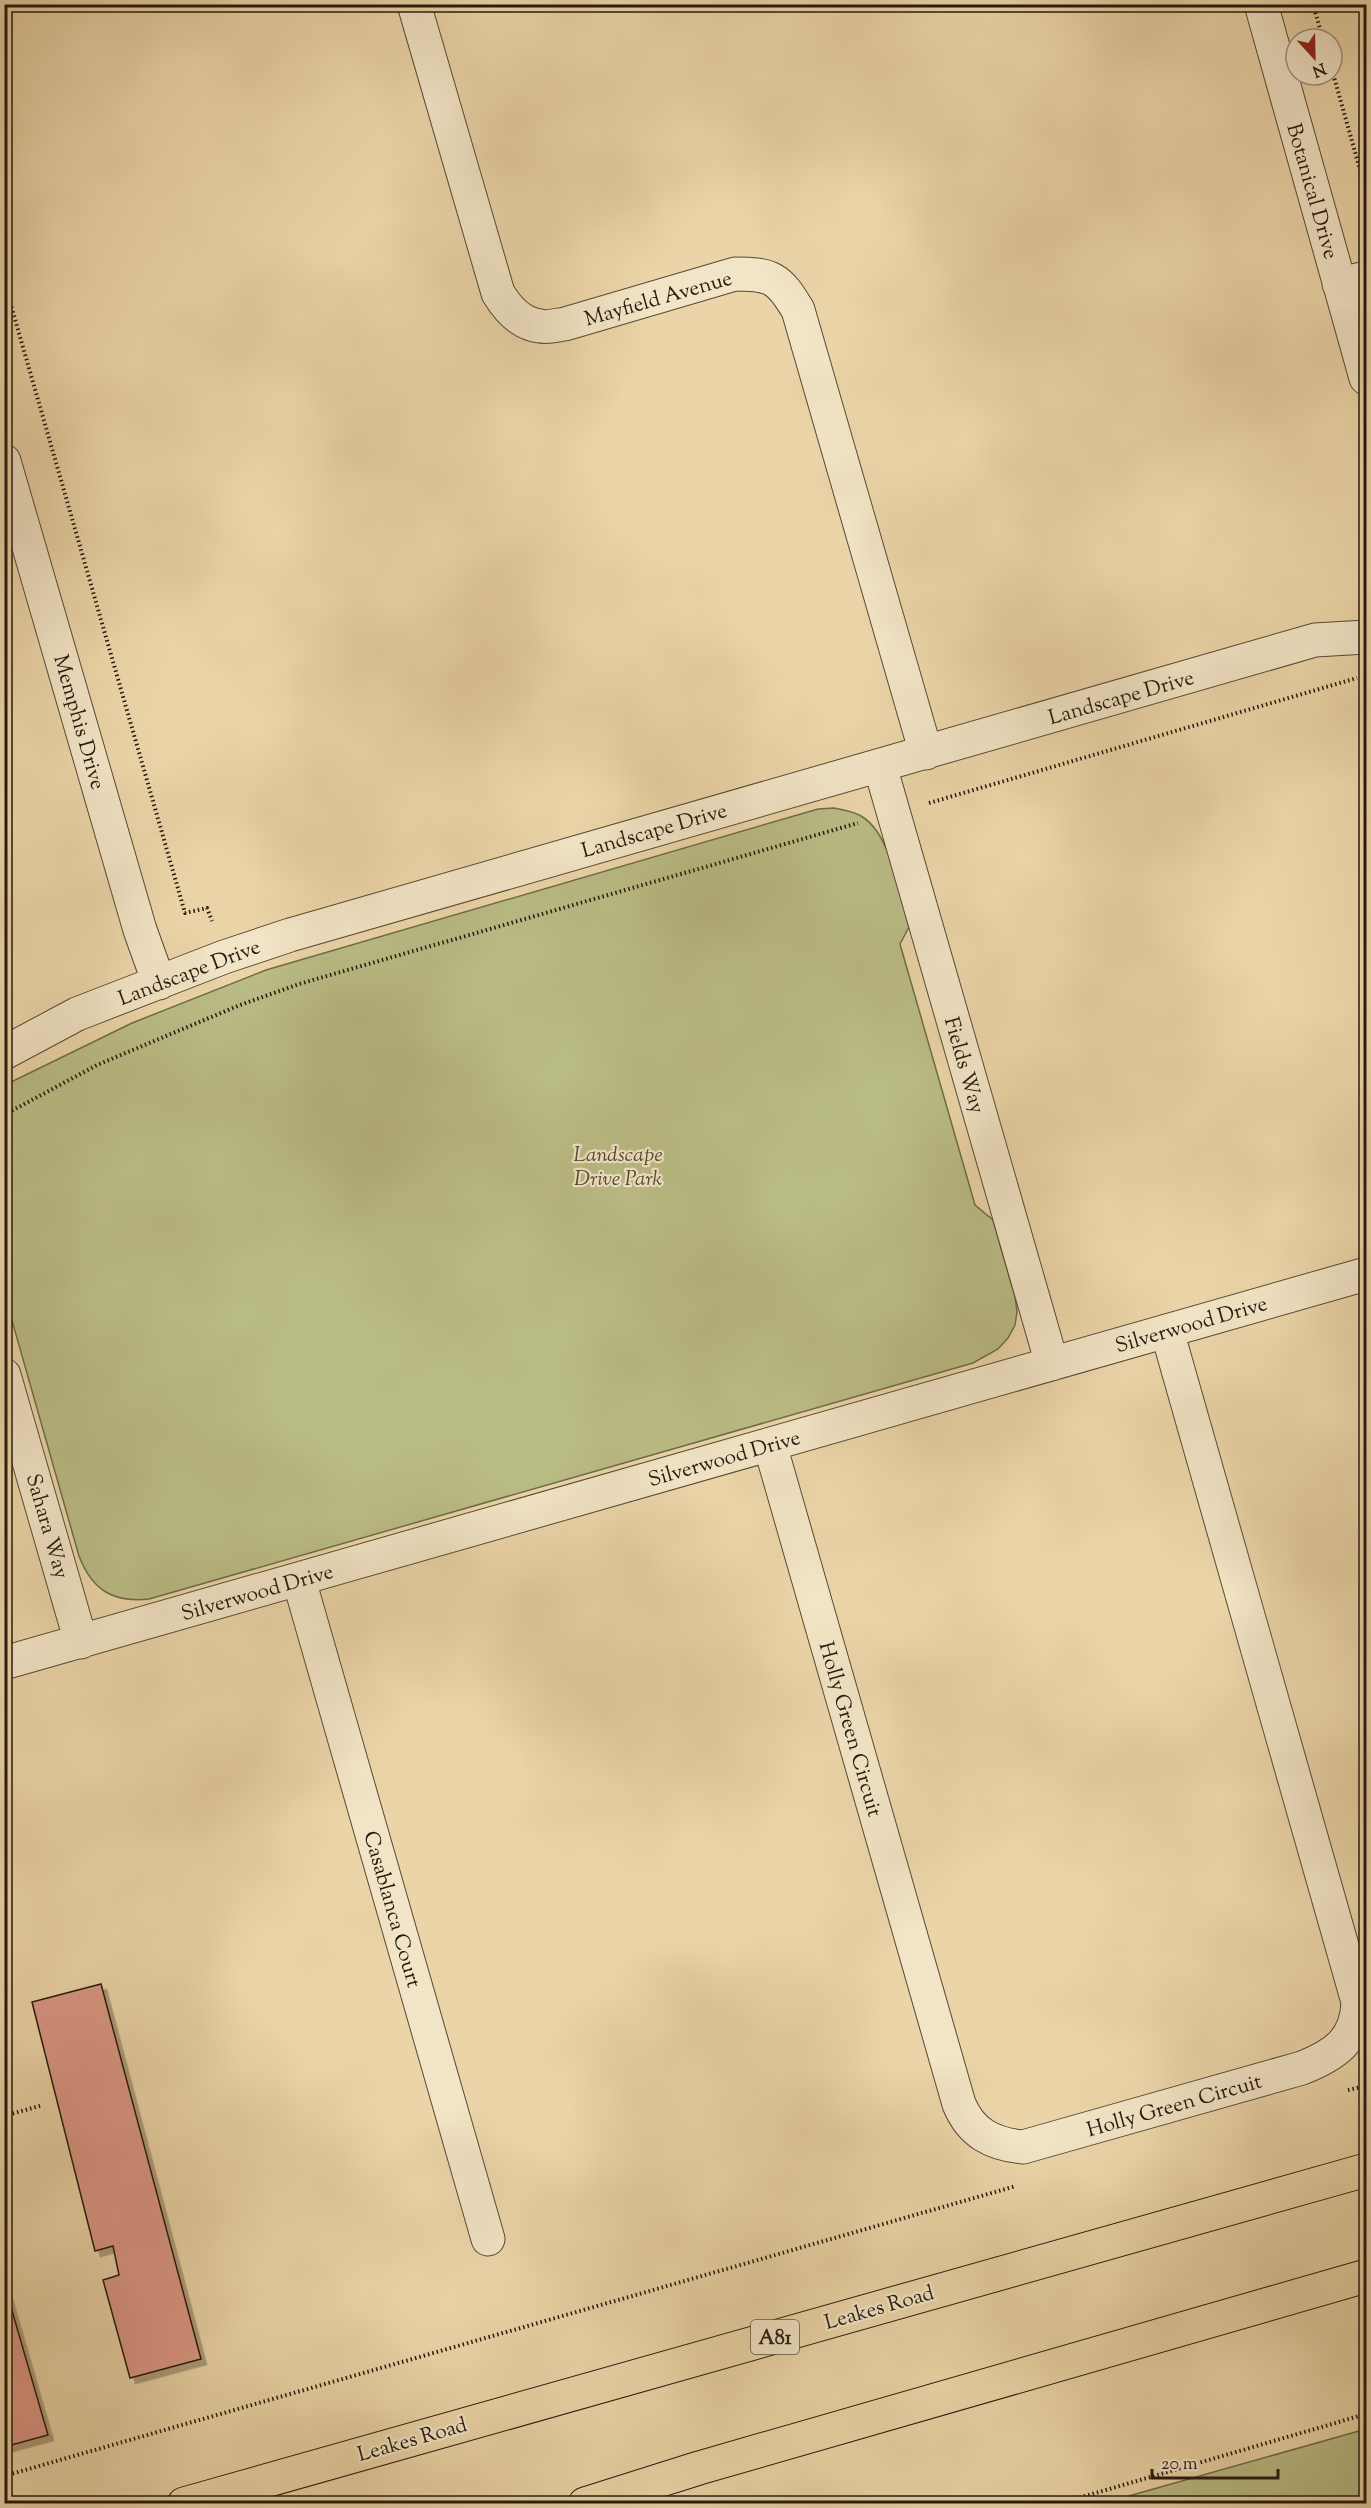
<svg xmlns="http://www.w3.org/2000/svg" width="1371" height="2508" viewBox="0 0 1371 2508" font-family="'Sorts Mill Goudy',serif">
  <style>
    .green { fill: #babc85; stroke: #6f6b4a; stroke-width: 1.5 }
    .building { fill: #dc9886; stroke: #241a0f; stroke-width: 1.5; filter: url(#shadow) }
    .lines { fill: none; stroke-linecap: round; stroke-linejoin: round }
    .street-casing { stroke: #564935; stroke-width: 35 }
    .highway-casing { stroke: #241a0f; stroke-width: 35 }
    .path { stroke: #241a0f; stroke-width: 4; stroke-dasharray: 1.5 3; stroke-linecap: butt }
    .street { stroke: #f2e4c6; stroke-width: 33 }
    .highway { stroke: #ebd5a8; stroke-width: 33 }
    .labels { text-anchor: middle; stroke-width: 4.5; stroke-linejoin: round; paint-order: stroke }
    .shield { fill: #f2e4c6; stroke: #625746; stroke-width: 1.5 }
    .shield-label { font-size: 20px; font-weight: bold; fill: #241a0f }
    .street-label { font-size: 21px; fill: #241a0f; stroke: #f2e4c6 }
    .park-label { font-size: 21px; font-style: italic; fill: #514b32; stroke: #f2e4c6 }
  </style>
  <defs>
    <filter id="shadow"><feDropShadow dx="5.5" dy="5.5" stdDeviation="0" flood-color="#0004"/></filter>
  </defs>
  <rect width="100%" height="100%" fill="#ebd5a8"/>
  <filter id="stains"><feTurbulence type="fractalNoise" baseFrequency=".00333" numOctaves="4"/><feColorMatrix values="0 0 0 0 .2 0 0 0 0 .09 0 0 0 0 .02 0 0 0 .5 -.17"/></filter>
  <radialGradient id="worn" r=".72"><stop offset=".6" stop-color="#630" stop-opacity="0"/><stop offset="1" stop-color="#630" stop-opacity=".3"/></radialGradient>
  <path class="green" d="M834 808C843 810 853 811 861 816 891 833 900 895 909 927L900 944 975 1205 993 1220 1015 1297 1017 1312 1015 1325 1008 1338 998 1349 973 1363 149 1599C113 1603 92 1590 79 1556L5 1296V1085L132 1023 266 970 818 809Z
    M1366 2429V2503H1104Z"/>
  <path class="building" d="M101 1984 201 2359 130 2378 103 2280 119 2275 113 2246 95 2251 32 2002Z
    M4 2283 48 2435 4 2447Z"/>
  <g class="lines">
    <defs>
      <path id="street" d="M414 4 498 293C507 308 521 324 540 326 547 328 557 325 565 324L735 274C772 274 779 278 798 310L926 753
        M1261 4 1366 378
        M1339 284 1366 278
        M4 461 140 930 159 983
        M880 766 1052 1364
        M4 1053 77 1014 224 957 290 935 1315 640 1366 637
        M4 1375 81 1642
        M770 1445 959 2104C971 2133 992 2144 1023 2147L1302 2068C1335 2055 1357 2040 1358 2002L1167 1331
        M299 1580 488 2239
        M4 1663 1366 1274"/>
      <path id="highway" d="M184 2504 1366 2170
        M585 2504 699 2468 1366 2276"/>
    </defs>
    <use href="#street" class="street-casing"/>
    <use href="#highway" class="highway-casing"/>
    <path class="path" d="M1313 4 1323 39
      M1332 70 1366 191
      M4 281 185 913 207 908 212 921
      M929 803 1357 678
      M4 1115 97 1065 240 1005 299 984 858 823
      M1348 2090 1366 2086
      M4 2116 43 2105
      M4 2476 1016 2186
      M1058 2504 1366 2414"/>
    <use href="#street" class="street"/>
    <use href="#highway" class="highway"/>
  </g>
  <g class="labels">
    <rect class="shield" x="751" y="2320" width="48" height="34" rx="4.5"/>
    <g class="shield-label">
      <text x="775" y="2344">A81</text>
    </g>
    <g class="street-label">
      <text transform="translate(1313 191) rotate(74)" y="7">Botanical Drive</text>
      <text transform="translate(658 298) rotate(-16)" y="7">Mayfield Avenue</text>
      <text transform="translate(1121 697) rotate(-16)" y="7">Landscape Drive</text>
      <text transform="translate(80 722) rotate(74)" y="7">Memphis Drive</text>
      <text transform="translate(654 830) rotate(-16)" y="7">Landscape Drive</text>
      <text transform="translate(189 972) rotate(-21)" y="7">Landscape Drive</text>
      <text transform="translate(965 1065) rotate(74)" y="7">Fields Way</text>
      <text transform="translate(1191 1324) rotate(-16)" y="7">Silverwood Drive</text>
      <text transform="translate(724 1458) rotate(-16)" y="7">Silverwood Drive</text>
      <text transform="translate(48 1526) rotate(74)" y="7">Sahara Way</text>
      <text transform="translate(257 1592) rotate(-16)" y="7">Silverwood Drive</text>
      <text transform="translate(851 1729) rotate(74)" y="7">Holly Green Circuit</text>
      <text transform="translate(393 1909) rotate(74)" y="7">Casablanca Court</text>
      <text transform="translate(1174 2105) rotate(-16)" y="7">Holly Green Circuit</text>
      <text transform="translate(879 2307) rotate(-16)" y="7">Leakes Road</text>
      <text transform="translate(412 2439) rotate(-16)" y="7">Leakes Road</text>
    </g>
    <g class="park-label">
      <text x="618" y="1161">Landscape<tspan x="618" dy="24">Drive Park</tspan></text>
    </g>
  </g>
  <rect width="1371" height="2508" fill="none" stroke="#ebd5a8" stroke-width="24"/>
  <rect x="6" y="6" width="1359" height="2496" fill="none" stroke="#241a0f" stroke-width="3"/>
  <rect x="12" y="12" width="1347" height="2484" fill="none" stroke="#241a0f" stroke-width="1.5"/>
  <g transform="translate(1314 57) rotate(158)"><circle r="28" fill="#f2e4c6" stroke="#a0937d" stroke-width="1.5"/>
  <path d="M0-4.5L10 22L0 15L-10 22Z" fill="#8f2418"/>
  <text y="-9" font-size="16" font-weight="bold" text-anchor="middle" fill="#241a0f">N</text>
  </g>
  <path d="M1152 2469v9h126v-9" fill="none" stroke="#241a0f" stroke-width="3"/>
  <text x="1161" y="2469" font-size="18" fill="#241a0f" stroke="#f2e4c6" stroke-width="4.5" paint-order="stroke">20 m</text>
  <rect width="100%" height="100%" filter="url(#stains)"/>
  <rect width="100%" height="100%" fill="url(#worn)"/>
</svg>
